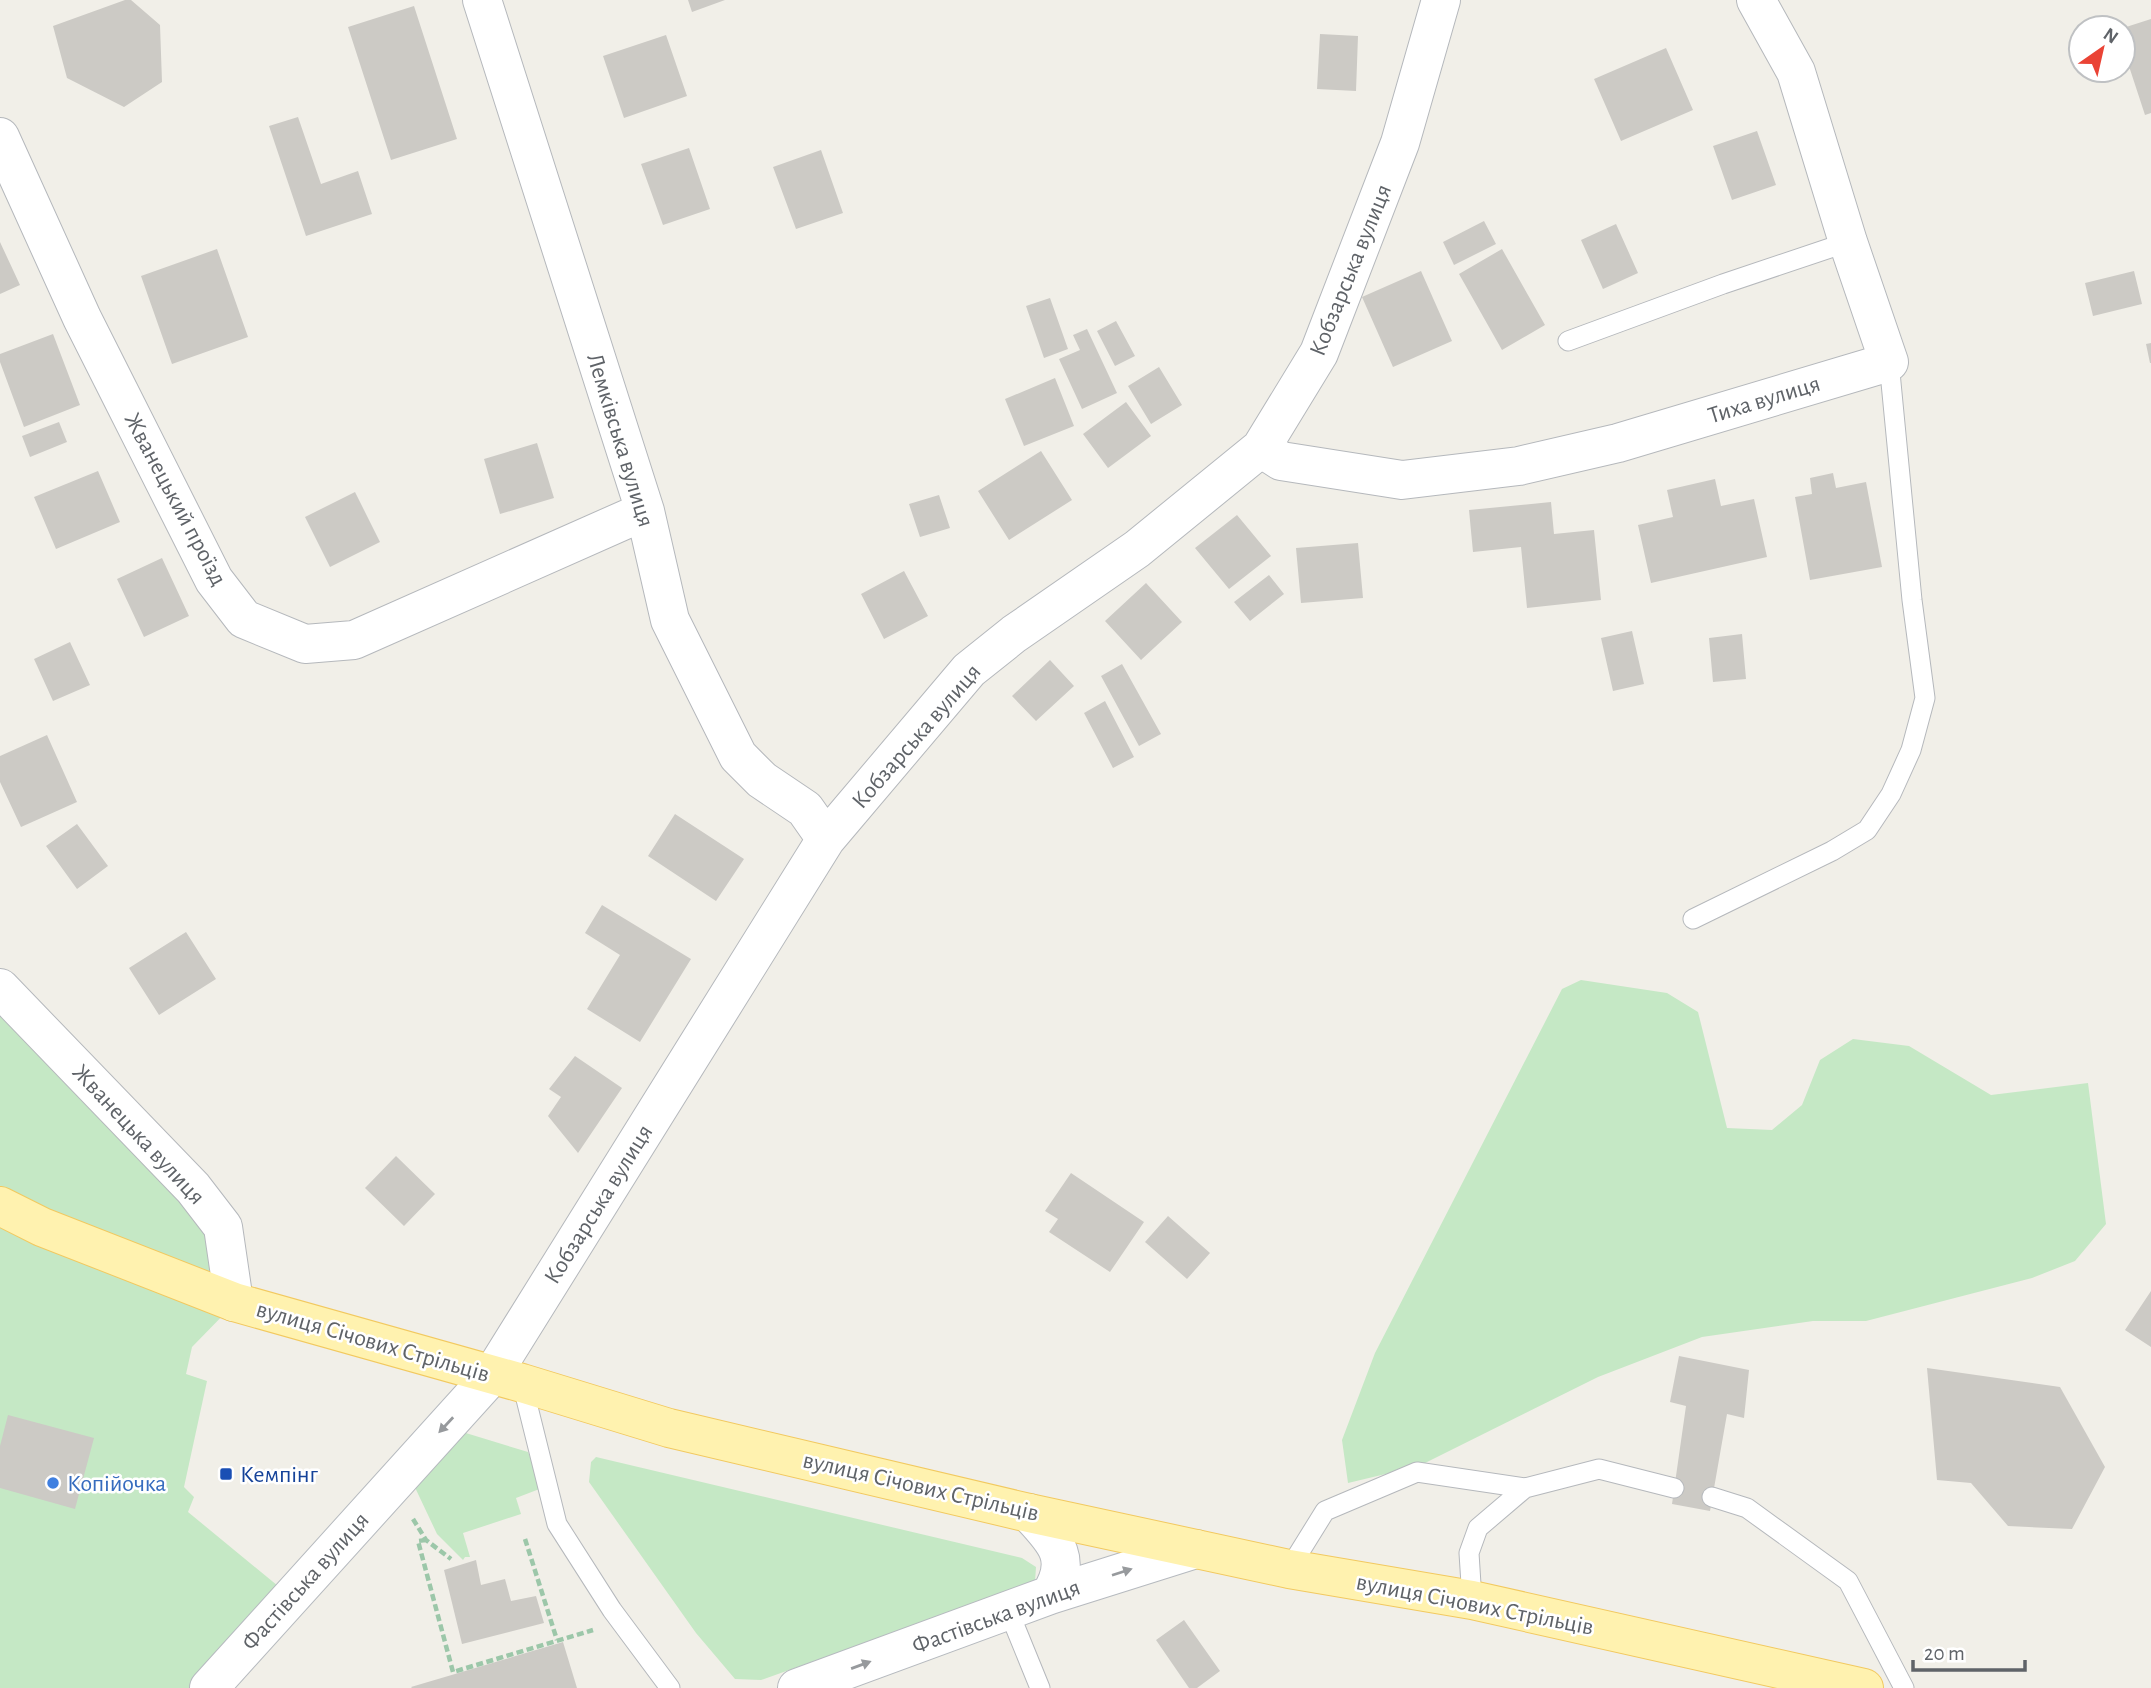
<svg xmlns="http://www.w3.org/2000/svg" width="2151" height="1688" viewBox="0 0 2151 1688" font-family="'Alegreya Sans',sans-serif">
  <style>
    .green { fill: #c5e8c5 }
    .building { fill: #cccac5 }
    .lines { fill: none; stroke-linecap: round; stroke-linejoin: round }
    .lane-casing { stroke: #b5b8bc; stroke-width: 21 }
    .street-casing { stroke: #b5b8bc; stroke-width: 40 }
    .secondary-casing { stroke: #b6babf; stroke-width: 40 }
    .primary-casing { stroke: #f2c960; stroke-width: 40 }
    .path { stroke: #9cc7a9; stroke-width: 4.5; stroke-dasharray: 7 3.5; stroke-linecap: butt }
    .lane { stroke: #fff; stroke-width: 19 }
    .street { stroke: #fff; stroke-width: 38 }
    .secondary { stroke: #fff; stroke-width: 38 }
    .primary { stroke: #fff2af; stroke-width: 38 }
    .oneway { fill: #979a9d }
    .transit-dot { fill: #1a4fb4; stroke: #fff; stroke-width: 2.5 }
    .shop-dot { fill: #3f7fe0; stroke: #fff; stroke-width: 2.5 }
    .labels { text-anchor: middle; stroke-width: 5; stroke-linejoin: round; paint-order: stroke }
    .street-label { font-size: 24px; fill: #5f6368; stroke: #fff }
    .transit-label { font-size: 24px; fill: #164399; stroke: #fff; text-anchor: start }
    .shop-label { font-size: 24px; fill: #366cbe; stroke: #fff; text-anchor: start }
  </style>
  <rect width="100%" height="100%" fill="#f1efe8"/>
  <path class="green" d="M1581 980 1667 993 1698 1012 1727 1128 1772 1130 1802 1105 1820 1060 1853 1039 1909 1046 1991 1095 2088 1083 2106 1224 2075 1261 2032 1278 1866 1321H1813L1702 1337 1598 1377 1419 1466 1348 1483 1342 1440 1375 1353 1562 989Z
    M0 991 193 1191 234 1304 192 1347 186 1374 207 1381 184 1487 194 1497 188 1512 289 1595 204 1688H0Z
    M456 1430 528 1452 542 1488 516 1498 521 1514 463 1533 470 1557H465L463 1560 437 1534 411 1479Z
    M596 1457 1022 1558 1036 1567 1035 1582 761 1680 735 1679 696 1633 589 1482 591 1462Z"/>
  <path class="building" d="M125 0H131L160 25 162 82 124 107 67 78 53 26Z
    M688 0H725L692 12Z
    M414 6 457 139 391 160 348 27Z
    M2151 19V113L2145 115 2123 48V28Z
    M1320 34 1358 36 1356 91 1317 89Z
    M666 35 687 96 624 118 603 56Z
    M1666 48 1693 110 1621 141 1594 79Z
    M298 117 321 184 358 171 372 214 306 236 269 126Z
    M1757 131 1776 185 1732 200 1713 146Z
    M689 148 710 209 663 225 641 164Z
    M821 150 843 213 796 229 773 167Z
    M1484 221 1496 244 1454 265 1443 242Z
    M1616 224 1638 273 1603 289 1581 240Z
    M0 242 20 285 0 294Z
    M217 249 248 337 172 364 141 276Z
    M1502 249 1545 325 1502 350 1459 274Z
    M1421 271 1452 341 1393 367 1362 297Z
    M2134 271 2142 304 2093 316 2085 283Z
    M1050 298 1068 349 1044 358 1026 306Z
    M1116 321 1135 356 1115 366 1097 331Z
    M1087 329 1117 393 1082 409 1059 359 1080 350 1073 335Z
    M53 334 80 405 24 427 0 362V354Z
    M2151 343V363H2150L2146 344Z
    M1159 367 1182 405 1151 424 1128 386Z
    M1055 378 1074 426 1024 446 1005 399Z
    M1126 402 1151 436 1108 468 1083 434Z
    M59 422 67 442 30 457 22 436Z
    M537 443 554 498 500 514 484 459Z
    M1041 451 1072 500 1009 540 978 491Z
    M98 471 120 522 56 549 34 497Z
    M1833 473 1836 488 1866 482 1882 567 1810 580 1795 497 1812 494 1810 478Z
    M1715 479 1721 506 1754 499 1767 557 1651 583 1638 525 1673 517 1667 490Z
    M355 492 380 542 330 567 305 517Z
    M939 495 950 528 920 537 909 504Z
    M1551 502 1554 534 1594 530 1601 600 1527 608 1521 547 1473 552 1469 510Z
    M1237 515 1271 556 1229 589 1195 548Z
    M1358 543 1363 598 1301 603 1296 548Z
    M162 558 189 616 144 637 117 579Z
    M904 571 928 616 884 639 861 594Z
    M1269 575 1284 594 1250 621 1234 602Z
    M1146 583 1182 622 1141 660 1105 621Z
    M1632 631 1644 684 1613 691 1601 638Z
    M1742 634 1746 679 1713 682 1709 638Z
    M70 642 90 685 53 701 34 659Z
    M1050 660 1074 686 1036 721 1012 696Z
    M1122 664 1161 734 1139 746 1101 676Z
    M1105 701 1134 757 1113 768 1084 713Z
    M47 735 77 802 21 827 0 782V756Z
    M675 814 744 859 716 901 648 856Z
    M77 824 108 866 77 889 46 846Z
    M602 905 691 959 640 1042 587 1009 620 955 585 933Z
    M186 932 216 979 159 1015 129 968Z
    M575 1056 622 1088 578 1153 548 1116 561 1097 549 1089Z
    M396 1156 435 1194 404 1226 365 1188Z
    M1071 1173 1144 1222 1110 1272 1049 1232 1058 1219 1045 1211Z
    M1168 1216 1210 1253 1187 1279 1145 1242Z
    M2151 1291V1347L2125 1330Z
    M1679 1356 1749 1370 1744 1418 1727 1414 1710 1511 1672 1504 1686 1406 1670 1402Z
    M1927 1368 2060 1387 2105 1467 2072 1529 2008 1526 1971 1483 1937 1480Z
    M8 1415 94 1438 75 1509 0 1488V1446Z
    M476 1560 481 1585 505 1579 511 1601 536 1596 544 1623 462 1644 444 1570Z
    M1184 1620 1220 1671 1197 1688H1189L1156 1640Z
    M563 1642 577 1688H412L411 1687Z"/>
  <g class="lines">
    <defs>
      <path id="lane" d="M1568 341 1723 284 1848 242
        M1693 919 1832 851 1867 830 1891 794 1911 750 1925 698 1912 600 1889 362
        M522 1383 557 1524 612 1610 670 1688
        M1712 1497 1747 1508 1848 1581 1904 1688
        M1289 1569 1325 1511 1417 1472 1525 1488 1599 1469 1674 1488
        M1472 1600 1469 1553 1478 1528 1525 1488
        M1009 1612 1040 1688"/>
      <path id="street" d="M482 0 645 511 670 620 738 756 762 780 805 809 826 839
        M0 137 82 318 214 580 244 619 305 644 354 640 645 511
        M1261 448 1281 461 1402 480 1519 466 1618 443 1889 362 1848 242 1796 72 1756 0
        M0 988 193 1188 223 1227 234 1302
        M492 1375 826 839 969 670 1014 634 1137 549 1261 448 1319 353 1400 143 1441 0"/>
      <path id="secondary" d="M1029 1513C1054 1540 1074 1558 1050 1595
        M209 1688 492 1375
        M797 1688 1050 1595 1196 1549"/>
      <path id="primary" d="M0 1206 42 1227 234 1302 522 1383 669 1428 1029 1513 1289 1569 1472 1600 1864 1688"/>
    </defs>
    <use href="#lane" class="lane-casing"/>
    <use href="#street" class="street-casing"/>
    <use href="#secondary" class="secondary-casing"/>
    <use href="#primary" class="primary-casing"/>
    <path class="path" d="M413 1519 426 1540 451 1559
      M525 1539 557 1640
      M426 1540 418 1541 453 1672 593 1630"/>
    <use href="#lane" class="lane"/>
    <use href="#street" class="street"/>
    <use href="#secondary" class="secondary"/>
    <use href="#primary" class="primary"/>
  </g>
  <defs><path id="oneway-solid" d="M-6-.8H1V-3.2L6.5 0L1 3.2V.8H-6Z" transform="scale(1.75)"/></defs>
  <g class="oneway">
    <use href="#oneway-solid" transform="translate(446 1425) rotate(133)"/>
    <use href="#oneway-solid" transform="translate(1122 1572) rotate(-18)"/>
    <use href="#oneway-solid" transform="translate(861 1665) rotate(-20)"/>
  </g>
  <rect class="transit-dot" x="219" y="1467" width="14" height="14" rx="3.5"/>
  <circle class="shop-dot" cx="53" cy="1483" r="7"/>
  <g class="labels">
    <g class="street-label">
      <text transform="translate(1350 270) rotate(-68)" y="8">Кобзарська вулиця</text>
      <text transform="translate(1764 399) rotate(-17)" y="8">Тиха вулиця</text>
      <text transform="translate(621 440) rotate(73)" y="8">Лемківська вулиця</text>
      <text transform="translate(176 499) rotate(62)" y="8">Жванецький проїзд</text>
      <text transform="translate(916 736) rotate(-49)" y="8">Кобзарська вулиця</text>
      <text transform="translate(139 1134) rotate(47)" y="8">Жванецька вулиця</text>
      <text transform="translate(598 1204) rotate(-58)" y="8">Кобзарська вулиця</text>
      <text transform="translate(373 1341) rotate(16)" y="8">вулиця Січових Стрільців</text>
      <text transform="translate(921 1486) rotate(13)" y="8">вулиця Січових Стрільців</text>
      <text transform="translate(305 1581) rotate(-48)" y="8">Фастівська вулиця</text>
      <text transform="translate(1475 1604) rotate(11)" y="8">вулиця Січових Стрільців</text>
      <text transform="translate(996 1616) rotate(-20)" y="8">Фастівська вулиця</text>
    </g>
    <g class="transit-label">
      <text x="240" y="1482">Кемпінг</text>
    </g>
    <g class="shop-label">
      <text x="67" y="1491">Копійочка</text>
    </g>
  </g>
  <g transform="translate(2102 49) rotate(34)"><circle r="33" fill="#ffffff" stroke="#bfc1c3" stroke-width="2"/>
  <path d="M0-5L12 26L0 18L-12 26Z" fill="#ea4335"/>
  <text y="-10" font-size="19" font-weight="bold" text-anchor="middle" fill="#5f6368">N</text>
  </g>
  <path d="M1913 1660v10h112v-10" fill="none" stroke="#5f6368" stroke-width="3.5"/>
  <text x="1924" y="1660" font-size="21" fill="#5f6368" stroke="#ffffff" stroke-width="5" paint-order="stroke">20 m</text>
</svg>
